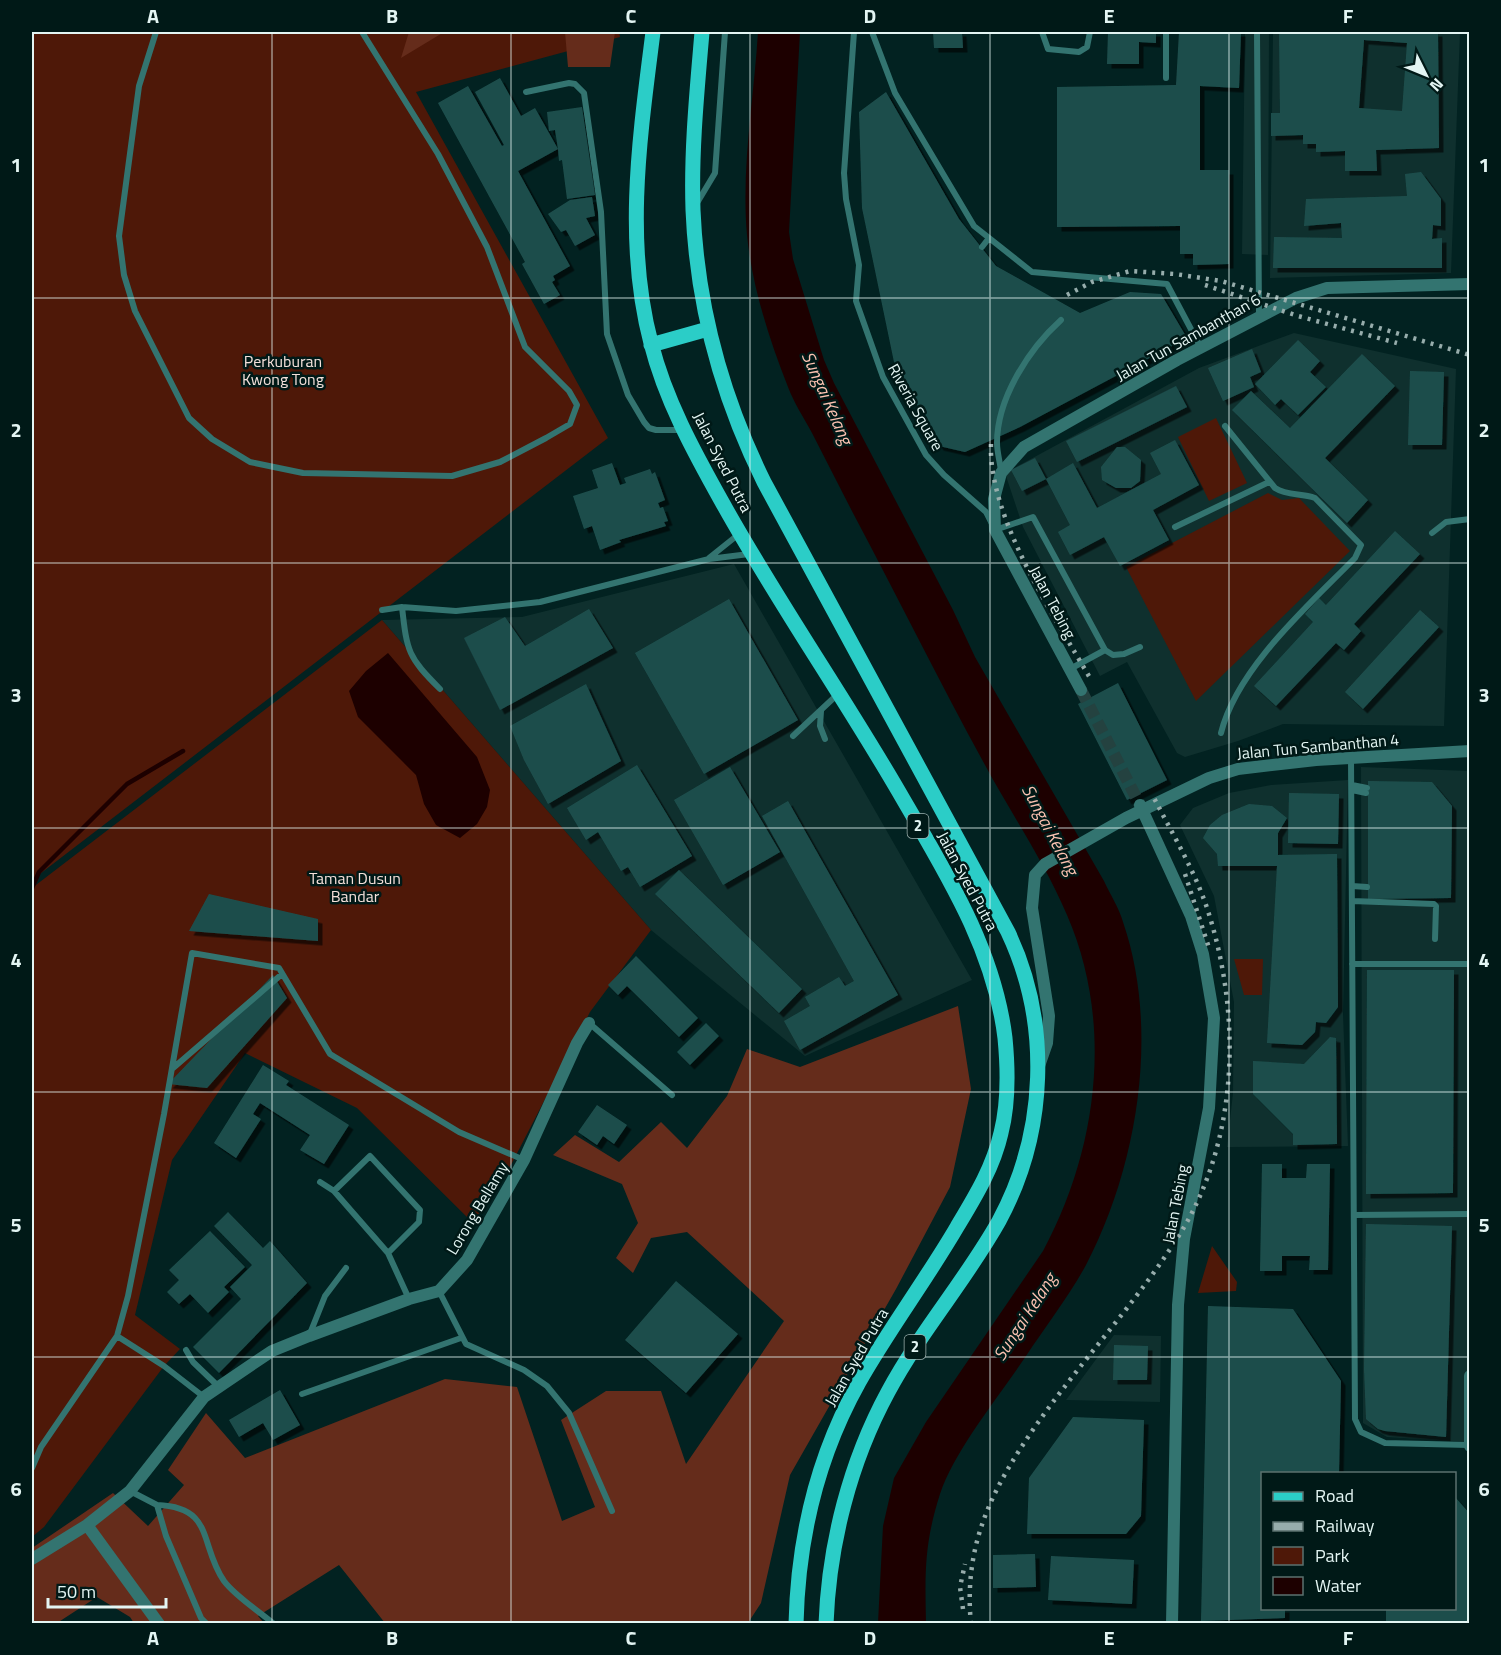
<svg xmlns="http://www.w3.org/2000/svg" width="1501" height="1655" viewBox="0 0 1501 1655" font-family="'Titillium Web',sans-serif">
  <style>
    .built { fill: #0f302e }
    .green { fill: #4e1808 }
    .forest { fill: #652c1b }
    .water { fill: #1d0000 }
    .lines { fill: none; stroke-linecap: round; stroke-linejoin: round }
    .stream { stroke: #1d0000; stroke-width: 4.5 }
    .building { fill: #1d4e4c; fill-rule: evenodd; filter: url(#shadow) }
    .minor-tunnel { stroke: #244240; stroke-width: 12; stroke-dasharray: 12 6; stroke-linecap: butt }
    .service { stroke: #337470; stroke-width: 6 }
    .minor { stroke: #337470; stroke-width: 12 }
    .primary { stroke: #2bcdc7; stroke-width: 15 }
    .rail { stroke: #97adac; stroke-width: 4.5; stroke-dasharray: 3 6; stroke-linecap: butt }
    .grid { fill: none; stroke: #e3f5f3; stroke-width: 1.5; stroke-opacity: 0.55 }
    .labels { text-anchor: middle; stroke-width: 5; stroke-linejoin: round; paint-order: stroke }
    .shield { fill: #001917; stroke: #9fb3b1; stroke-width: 1.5 }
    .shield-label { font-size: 15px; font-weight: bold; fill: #e3f5f3 }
    .street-label { font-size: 16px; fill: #e3f5f3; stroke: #001917 }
    .park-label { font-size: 16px; fill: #f4e0da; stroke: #001917 }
    .water-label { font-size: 18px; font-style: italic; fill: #fbc2b1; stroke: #001917 }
    .neatline { fill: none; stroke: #e3f5f3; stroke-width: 2 }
    .grid-label { font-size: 20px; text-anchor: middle; font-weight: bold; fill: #e3f5f3 }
  </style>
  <defs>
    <filter id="shadow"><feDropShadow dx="4.5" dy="4.5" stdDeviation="0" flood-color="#0009"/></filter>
  </defs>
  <rect width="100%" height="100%" fill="#022221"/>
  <path class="built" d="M1245 32H1269L1268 255 1242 254Z
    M1273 32H1460L1451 273 1270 278Z
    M1294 333 1456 369 1444 726 1283 724 1238 741 1185 757 1177 753 1127 662 1100 676 1023 527 1005 473 1199 368Z
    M734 564 972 980 805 1056 651 930 382 620 522 617Z
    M1361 767 1469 771V1442L1387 1437 1363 1423Z
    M1348 780 1343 1014 1348 1146 1227 1147 1233 1093 1234 1002 1214 896 1180 825 1193 808 1229 793 1271 785Z
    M1114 1335 1161 1336 1160 1402 1066 1400Z"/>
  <path class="green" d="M32 32H619L620 37 416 92 608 438 32 880Z
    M1216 418 1247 483 1209 501 1178 437Z
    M1268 493 1282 500 1299 498 1350 551 1196 701 1126 567Z
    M382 620 651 930 590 1012 512 1163 473 1223 357 1108 245 1053 172 1160 135 1315 180 1349 164 1366 44 1527 32 1537V888Z
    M1234 959H1263L1262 995H1244Z
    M1212 1246 1237 1282 1236 1291 1198 1293Z"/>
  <path class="forest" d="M409 32H444L401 58Z
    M565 32H615L610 67H568Z
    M958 1006 971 1089 950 1187 896 1289 790 1475 761 1603 748 1623H385L339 1565 258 1616 264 1623H134L130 1617 97 1597 57 1623 32 1624V1548L113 1493 148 1526 184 1485 168 1470 206 1413 245 1458 445 1379 517 1387 562 1521 595 1507 561 1420 606 1391H661L686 1464 784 1321 687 1232 651 1238 633 1273 616 1258 638 1223 622 1184 553 1155 575 1135 619 1162 661 1122 687 1148 727 1096 747 1049 800 1067Z"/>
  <path class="water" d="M758 32H800L789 232 793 259 824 360 834 383 953 610 975 657 1104 881C1110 894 1119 908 1123 922 1160 1030 1138 1165 1086 1265 1069 1296 1046 1326 1026 1356 1000 1395 954 1451 940 1494 924 1544 925 1573 926 1623H878L883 1526 894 1478 926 1422 1043 1251C1098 1149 1114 1023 1067 915 1045 863 1012 815 985 765 940 683 898 598 854 515 840 488 826 460 812 433 804 418 794 403 788 387 769 339 752 286 747 235 741 168 754 98 758 32Z
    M388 653 477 757 490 790 487 807 477 824 460 838 436 825 424 804 416 775 358 717 349 691 366 671Z"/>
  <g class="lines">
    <path class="stream" d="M32 888 39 872 127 784 183 751"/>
  </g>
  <path class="building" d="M933 32H962L963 48H934Z
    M1108 32H1156V43L1139 42V64H1107Z
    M1179 32H1241L1239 88 1200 86V170H1229V264L1193 265V254H1180V226L1057 227V87L1176 85Z
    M1279 32H1438L1439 148 1376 150 1377 171H1345V151L1316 152V144H1303V135L1271 136V113H1280ZM1364 40 1407 43 1402 111 1359 108Z
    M500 78 521 116 535 108 558 149 555 130 549 131 547 112 582 107 595 195 567 199 562 160 559 161 558 149 518 171 570 266 553 276 555 280 552 282 560 295 544 304 522 264 525 262 438 103 468 86 502 146 504 145 475 92Z
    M886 92 959 219 996 266 1080 313 1130 292 1161 294 1187 338 1020 427 965 452 939 446 894 362 862 208 859 112Z
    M1421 172 1441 199V226L1433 225 1432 239 1442 238V268H1273L1274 237 1342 238 1341 223 1304 226 1306 199 1407 196 1405 174Z
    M592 197 595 216 586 218 595 235 575 246 566 230 561 232 548 214 570 200Z
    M1298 340 1320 361 1310 372 1326 387 1298 415 1281 399 1275 405 1255 384Z
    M1252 349 1261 372 1250 377 1254 387 1223 401 1208 368Z
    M1362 354 1395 386 1325 458 1368 500 1347 523 1232 410 1251 391 1290 428Z
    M1410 371 1444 372 1442 445H1408Z
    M1176 386 1187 407 1077 462 1066 441Z
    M1175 440 1199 485 1153 510 1169 540 1120 566 1104 537 1070 555 1058 532 1070 525 1046 479 1073 463 1097 508 1161 474 1150 453Z
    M1117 447H1125L1141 460 1140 481 1131 488H1116L1102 480 1101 467Z
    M1035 458 1046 479 1022 491 1011 470Z
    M612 463 620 485 626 483 624 478 650 469 652 474 655 472 665 500 658 503 660 508 663 507 668 521 664 522 666 526 619 540 621 542 600 550 592 526 584 529 573 496 598 488 592 470Z
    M1395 531 1420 554 1354 624 1361 631 1344 650 1336 643 1276 706 1254 686 1313 622 1305 614 1319 598 1326 605Z
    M729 599 798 720 704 774 635 653Z
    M589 609 613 648 500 710 464 638 505 617 525 646Z
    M1420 610 1439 627 1363 709 1345 692Z
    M1118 683 1167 780 1127 800 1078 704Z
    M586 684 621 761 548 804 524 760 510 726Z
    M637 765 692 856 640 887 628 867 621 871 598 832 586 840 567 808Z
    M730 767 780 852 723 885 674 800Z
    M1368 781 1432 782 1452 806 1451 898 1368 899Z
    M1289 793 1339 794 1338 844 1288 843Z
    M788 801 898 995 800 1050 784 1021 810 1006 805 997 839 977 845 986 854 981 762 816Z
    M1249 804 1272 806 1287 818 1278 833V855L1337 854 1338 1007 1326 1023 1316 1022 1315 1032 1302 1045 1267 1043 1277 866H1218L1217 854 1203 838 1210 825 1222 815Z
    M679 870 802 989 779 1013 655 894Z
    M209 894 318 919V941L189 931Z
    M636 956 698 1018 679 1037 627 986 618 995 608 985Z
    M1367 970H1454L1453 1193 1366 1194Z
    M273 975 287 998 207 1088 168 1084Z
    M706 1023 719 1036 690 1065 677 1052Z
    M1330 1037 1336 1038 1337 1144 1293 1145V1134L1253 1094V1061L1304 1064Z
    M263 1065 289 1081 286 1085 349 1125 324 1164 300 1150 310 1135 260 1103 253 1114 261 1119 236 1158 214 1143Z
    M597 1105 627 1125 614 1144 603 1136 597 1145 578 1132Z
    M1262 1164H1282V1178H1306L1307 1164H1330L1328 1270H1309L1310 1256H1282V1271H1260Z
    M228 1212 263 1248 270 1241 307 1283 219 1373 193 1347 241 1299 230 1287 252 1265 214 1226Z
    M1366 1224 1452 1226 1446 1437 1385 1431 1378 1429 1366 1419 1364 1369Z
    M210 1231 245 1267 224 1287 229 1292 208 1313 190 1294 179 1304 167 1292 179 1280 169 1270Z
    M676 1281 738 1334 686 1393 625 1340Z
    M1208 1306 1293 1309 1341 1381 1339 1473 1262 1474V1608H1285V1618L1201 1621Z
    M1114 1345 1148 1346 1147 1380H1113Z
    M280 1390 300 1425 273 1440 263 1423 239 1437 229 1420Z
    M1073 1417 1144 1420 1141 1516 1126 1534H1027L1029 1478Z
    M1455 1497 1470 1514V1623H1386V1608H1455Z
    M1035 1554 1036 1587 993 1588V1555Z
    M1051 1556 1134 1560 1132 1604 1048 1600Z"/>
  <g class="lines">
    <path class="minor-tunnel" d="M1081 690 1140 805"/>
    <path class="service" d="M156 32 139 86 119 236 124 275 135 311 189 418 212 439 250 462 303 473 452 476 500 462 546 438 570 424 577 405 569 391 525 347 487 247 438 154 362 32
      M854 32 844 173 846 199 859 265 856 301 883 377 926 455 944 475 986 512 995 530 1033 517 1105 650 1113 655 1124 654 1140 647
      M872 32 895 93 974 226 1032 272 1167 284 1201 348
      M1042 32 1048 49 1079 52 1087 47 1090 32
      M1257 32 1259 316
      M1166 78V32
      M526 92 569 83 575 84 584 93 601 212 607 334 628 395 644 422 649 428 656 430H684
      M697 203 715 173 725 32
      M982 247 989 238
      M1001 471C1000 462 997 452 997 443 997 398 1029 349 1061 320
      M1175 527 1269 482
      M1432 533 1446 522 1470 519
      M709 558 739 534
      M402 607C407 652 408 657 440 689
      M382 610 402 607 456 611 540 602 709 559 749 554
      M1070 669 1105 650
      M821 711 820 726 825 739
      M1221 733C1237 668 1309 605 1355 558L1361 545 1315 498C1301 493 1287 496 1275 488L1225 426
      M793 736 839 693
      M1351 758 1355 1419 1361 1432 1385 1443 1469 1445
      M1352 785 1367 788
      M1352 790 1366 793
      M1352 886 1367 887
      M1352 901 1434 904 1436 906 1435 939
      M1352 964H1470
      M589 1023 672 1095
      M172 1069 282 974
      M320 1182 334 1191 388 1253
      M334 1191 370 1156 420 1210 419 1222 388 1253 409 1299
      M1354 1215 1470 1214
      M439 1291 466 1344 524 1370 547 1386 569 1413 612 1511
      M117 1336 164 1366 204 1397
      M309 1336 325 1296 346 1268
      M186 1350 193 1362 219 1387
      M302 1394 461 1338
      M32 1468 41 1447 117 1336 128 1296 164 1114 192 953 279 968 330 1054 459 1132 524 1160
      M130 1491 157 1505 166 1536 201 1618 207 1624
      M157 1505C215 1507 199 1545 224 1581 236 1597 259 1611 274 1624"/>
    <path class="minor" d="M1081 690 995 530 994 499 1001 473 1024 447 1177 360 1296 298 1327 288 1470 284
      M1140 805 1191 916 1203 954 1214 1018 1209 1108 1184 1239 1178 1305 1172 1624
      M1039 1066 1047 1043 1049 1016 1032 908 1035 875 1045 864 1126 818 1209 778 1238 769 1316 760 1470 751
      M1470 1376V1446
      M87 1525 159 1624
      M32 1559 87 1525 130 1491 204 1397 254 1363 272 1351 309 1336 409 1299 439 1291 467 1260 524 1160 577 1043 589 1023"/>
    <path class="primary" d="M653 32C640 135 624 241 651 343 665 399 694 452 722 502 777 601 842 694 899 792 944 870 994 947 1005 1038 1008 1069 1009 1102 1001 1133 993 1168 975 1197 957 1227 926 1280 889 1329 859 1382 817 1457 798 1538 796 1624
      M702 32C697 91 691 151 693 210 697 305 722 397 764 482L1008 932C1051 1023 1047 1132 999 1221 966 1280 920 1332 888 1392 850 1462 829 1544 826 1624
      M651 345 708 329"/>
    <path class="rail" d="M1205 285 1298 316 1397 343
      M1067 295 1092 282 1130 271 1175 274 1221 281 1470 355
      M991 444C988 517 1054 616 1090 678
      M1185 874 1210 951
      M963 1609 960 1587 965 1564
      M971 1624C963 1544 993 1487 1037 1424 1082 1360 1136 1303 1178 1237 1240 1140 1242 1012 1206 905 1193 868 1172 833 1154 798"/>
  </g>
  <path class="grid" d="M272 32V1624M511 32V1624M750 32V1624M990 32V1624M1229 32V1624M32 298H1470M32 563H1470M32 828H1470M32 1092H1470M32 1357H1470"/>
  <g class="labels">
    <g class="shield">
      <rect x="907.5" y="814" width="21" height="24" rx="4.5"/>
      <rect x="904.5" y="1335" width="21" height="24" rx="4.5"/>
    </g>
    <g class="shield-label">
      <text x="918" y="831">2</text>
      <text x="915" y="1352">2</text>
    </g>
    <g class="street-label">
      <text transform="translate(1188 337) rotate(-29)" y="6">Jalan Tun Sambanthan 6</text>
      <text transform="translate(916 407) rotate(61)" y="6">Riveria Square</text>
      <text transform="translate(723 462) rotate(63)" y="6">Jalan Syed Putra</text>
      <text transform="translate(1053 602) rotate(62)" y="6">Jalan Tebing</text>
      <text transform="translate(1318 746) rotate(-5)" y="6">Jalan Tun Sambanthan 4</text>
      <text transform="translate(968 881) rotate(62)" y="6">Jalan Syed Putra</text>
      <text transform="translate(1175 1204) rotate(-79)" y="6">Jalan Tebing</text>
      <text transform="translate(477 1208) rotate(-59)" y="6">Lorong Bellamy</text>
      <text transform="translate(856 1357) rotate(-60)" y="6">Jalan Syed Putra</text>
    </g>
    <g class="park-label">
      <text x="283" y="367">Perkuburan<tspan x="283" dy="18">Kwong Tong</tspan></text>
      <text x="355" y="884">Taman Dusun<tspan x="355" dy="18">Bandar</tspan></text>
    </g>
    <g class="water-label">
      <text transform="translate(827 398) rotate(66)" y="6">Sungai Kelang</text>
      <text transform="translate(1050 830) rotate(62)" y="6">Sungai Kelang</text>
      <text transform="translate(1025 1317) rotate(-57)" y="6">Sungai Kelang</text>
    </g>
  </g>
  <rect width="1501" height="1655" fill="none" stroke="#001917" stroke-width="66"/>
  <rect x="1261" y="1472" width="195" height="138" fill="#001917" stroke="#5b716f" stroke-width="1.5"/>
  <rect x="1273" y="1492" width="30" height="9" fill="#2bcdc7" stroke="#5b716f" stroke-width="1.5"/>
  <text x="1315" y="1502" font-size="18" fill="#e3f5f3">Road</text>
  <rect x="1273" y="1522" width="30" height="9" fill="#97adac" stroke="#5b716f" stroke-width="1.5"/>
  <text x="1315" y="1532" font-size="18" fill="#e3f5f3">Railway</text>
  <rect x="1273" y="1547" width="30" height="18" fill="#4e1808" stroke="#5b716f" stroke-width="1.5"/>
  <text x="1315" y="1562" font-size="18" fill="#e3f5f3">Park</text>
  <rect x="1273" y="1577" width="30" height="18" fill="#1d0000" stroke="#5b716f" stroke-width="1.5"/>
  <text x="1315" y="1592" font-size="18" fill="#e3f5f3">Water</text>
  <g transform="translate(1426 75) rotate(133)" stroke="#001917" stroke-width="4.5" paint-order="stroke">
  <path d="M0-4.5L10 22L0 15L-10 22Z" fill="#e3f5f3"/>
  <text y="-9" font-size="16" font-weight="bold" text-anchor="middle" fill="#e3f5f3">N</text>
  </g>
  <path d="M48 1598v9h118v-9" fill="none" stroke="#e3f5f3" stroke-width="3"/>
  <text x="57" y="1598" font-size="18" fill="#e3f5f3" stroke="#001917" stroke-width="4.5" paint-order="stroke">50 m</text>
  <rect x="33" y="33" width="1435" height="1589" class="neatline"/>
  <g class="grid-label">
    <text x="153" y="23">A</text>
    <text x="392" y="23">B</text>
    <text x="631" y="23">C</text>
    <text x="870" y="23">D</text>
    <text x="1109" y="23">E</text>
    <text x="1348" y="23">F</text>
    <text x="16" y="172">1</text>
    <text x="1484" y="172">1</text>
    <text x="16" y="437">2</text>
    <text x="1484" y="437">2</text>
    <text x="16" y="702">3</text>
    <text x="1484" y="702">3</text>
    <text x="16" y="967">4</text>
    <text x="1484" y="967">4</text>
    <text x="16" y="1232">5</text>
    <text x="1484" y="1232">5</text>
    <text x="16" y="1496">6</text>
    <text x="1484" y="1496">6</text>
    <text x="153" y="1645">A</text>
    <text x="392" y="1645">B</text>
    <text x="631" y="1645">C</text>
    <text x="870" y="1645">D</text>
    <text x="1109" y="1645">E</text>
    <text x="1348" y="1645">F</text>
  </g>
</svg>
